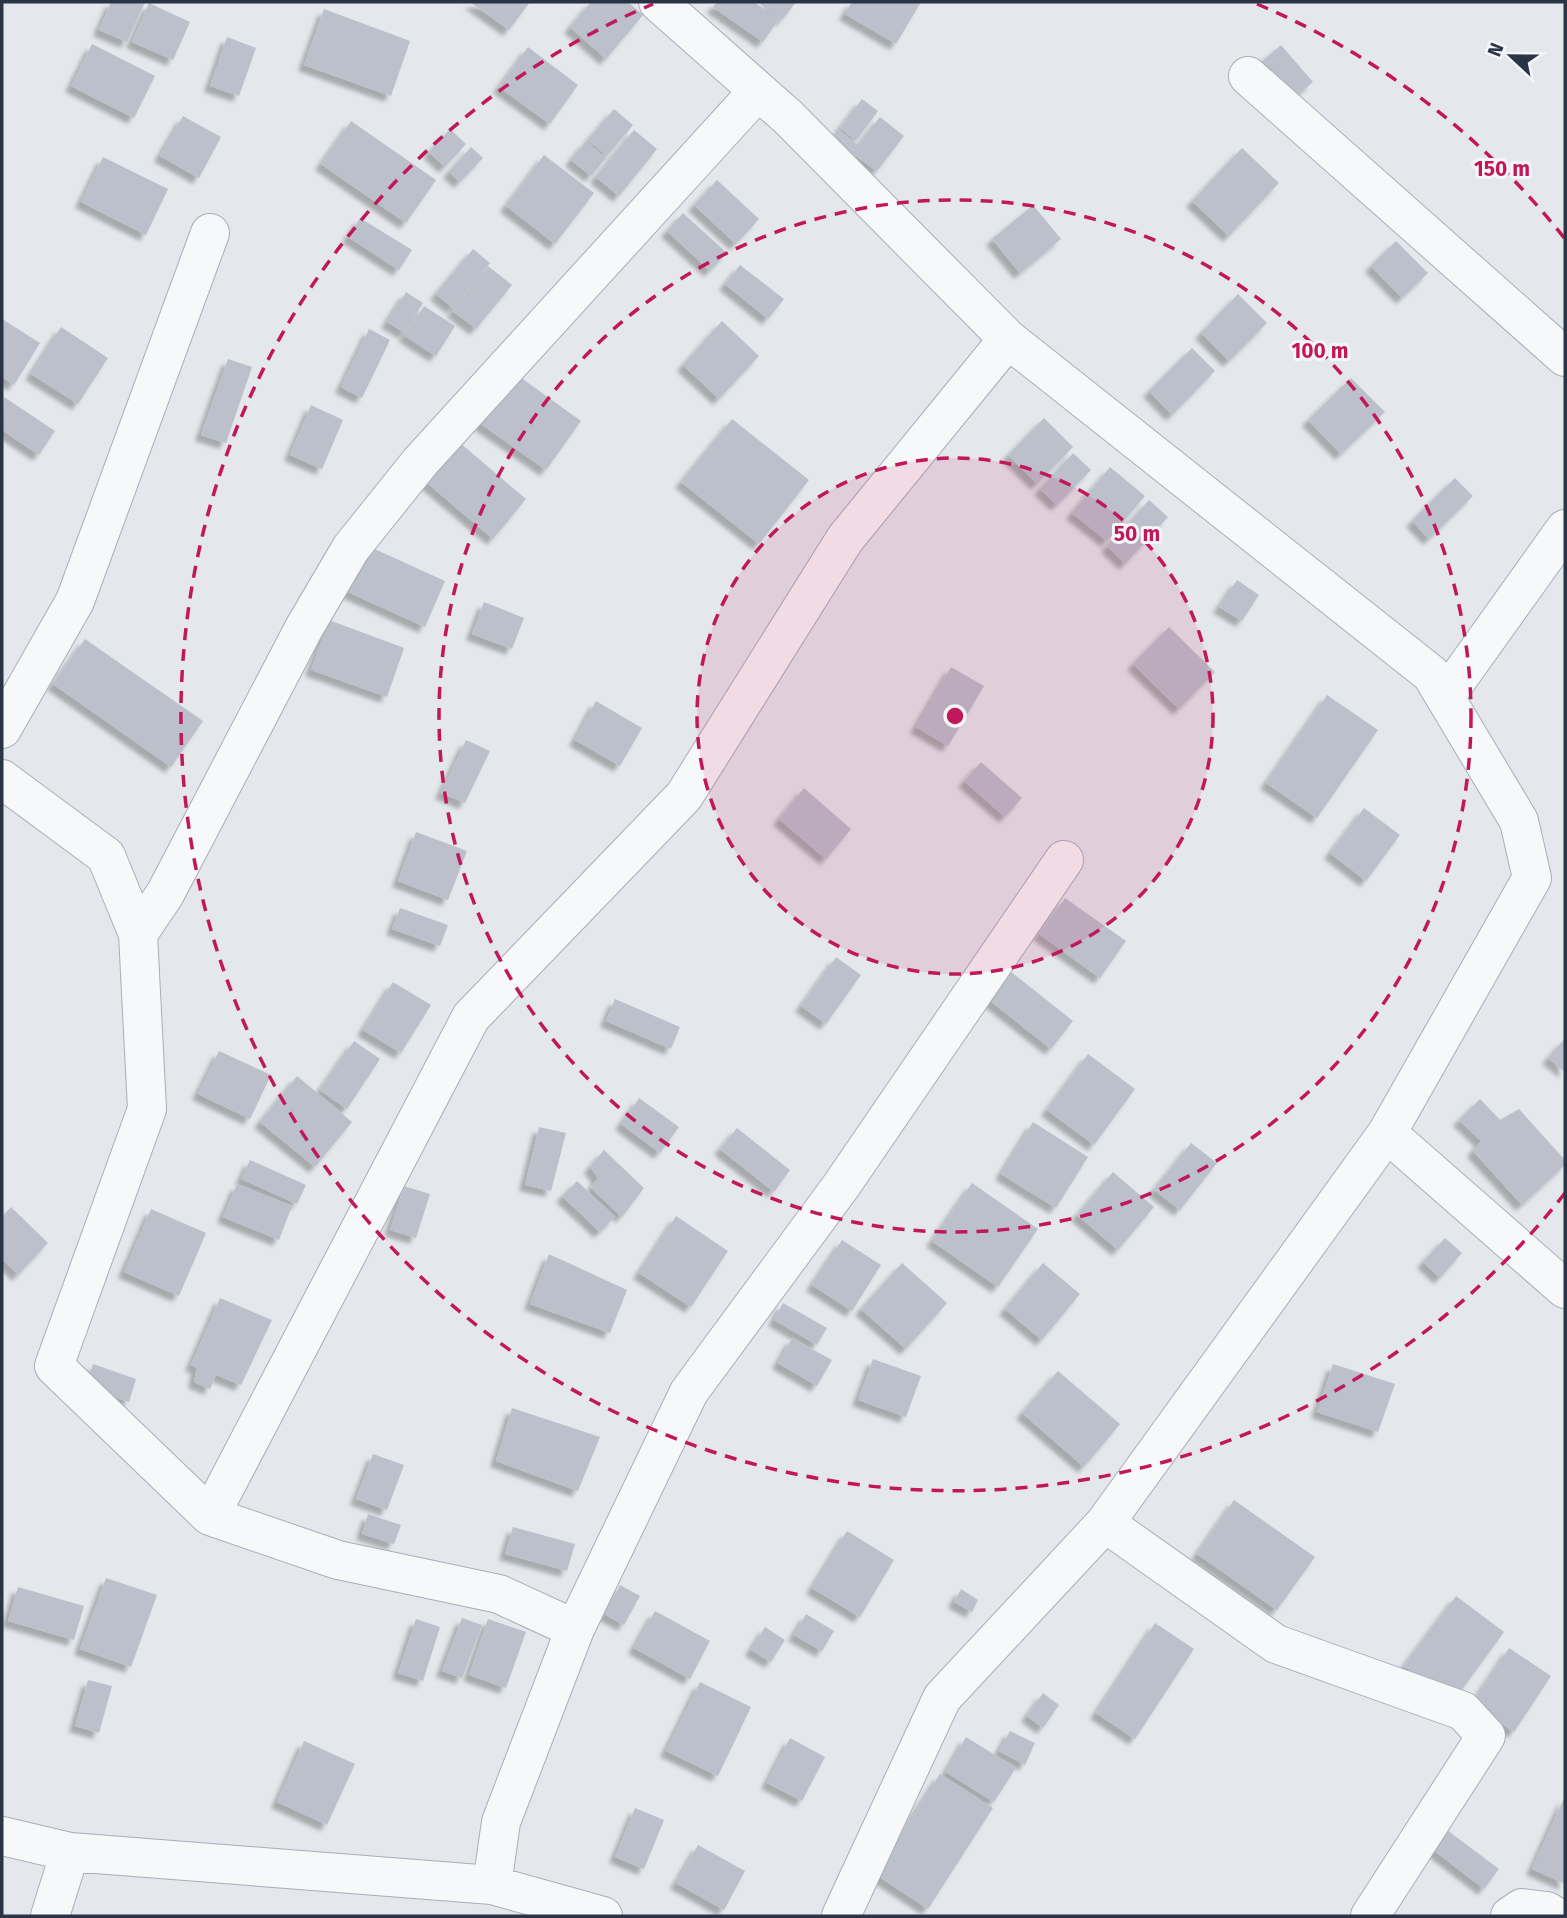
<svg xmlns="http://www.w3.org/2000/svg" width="1567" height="1918" viewBox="0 0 1567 1918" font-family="'Fira Sans',sans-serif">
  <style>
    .building { fill: #bbc0ca; filter: url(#shadow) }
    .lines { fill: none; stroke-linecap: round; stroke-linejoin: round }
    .minor-casing { stroke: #a9aeb7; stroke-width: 40 }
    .minor { stroke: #f7f8fa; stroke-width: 38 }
    .ring { fill: none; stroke: #c2185b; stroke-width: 3.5; stroke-dasharray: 12 9 }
    .centre { fill: #c2185b; stroke: #f4f6f9; stroke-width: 3.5 }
    .ring-label { font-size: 21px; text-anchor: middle; font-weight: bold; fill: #c2185b; stroke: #f4f6f9; stroke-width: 6; stroke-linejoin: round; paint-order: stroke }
  </style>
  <defs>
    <filter id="shadow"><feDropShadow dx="-6" dy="6" stdDeviation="2" flood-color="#0004"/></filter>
  </defs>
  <rect width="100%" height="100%" fill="#e4e7ec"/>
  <path class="building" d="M111 2H145L127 42 99 30Z
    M470 2H530L509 30Z
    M591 2H628L643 15 606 59 570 27Z
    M717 2H754L779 19 763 42 713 7Z
    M757 2H796L782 20Z
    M852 2H921L896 44 845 14Z
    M149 3 190 22 173 60 132 42Z
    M324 9 410 41 391 96 304 65Z
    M227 37 256 48 239 96 210 86Z
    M92 44 155 76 134 118 71 86Z
    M1281 45 1313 82 1292 100 1260 63Z
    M528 47 578 85 550 124 499 87Z
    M862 99 878 111 856 141 840 128Z
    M614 109 633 125 607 156 588 140Z
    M183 116 221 137 199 178 160 156Z
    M880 117 904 136 877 171 831 139 838 129 858 145Z
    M351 121 436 180 406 223 321 164Z
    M450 129 466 144 445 167 429 152Z
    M634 130 657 149 619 196 596 177Z
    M586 141 606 158 591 176 571 160Z
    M471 147 483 158 460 182 449 172Z
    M1242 148 1279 183 1229 236 1192 201Z
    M544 155 594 193 555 244 506 206Z
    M103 157 168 189 146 235 81 202Z
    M717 180 759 219 736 244 694 205Z
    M1033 205 1061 239 1020 273 992 239Z
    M683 213 727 253 710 271 667 231Z
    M360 218 412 250 399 270 348 237Z
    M1396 241 1428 273 1402 298 1371 266Z
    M473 249 490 263 453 308 436 294Z
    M740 265 784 299 768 319 725 284Z
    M488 266 512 285 476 329 453 311Z
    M406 292 423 303 405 333 387 322Z
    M1238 294 1267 323 1229 361 1201 333Z
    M424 306 455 326 436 356 405 336Z
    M2 319 40 343 14 385 2 377Z
    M722 321 759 356 719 399 683 365Z
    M61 327 108 358 78 404 31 374Z
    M369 329 390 340 362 398 341 387Z
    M1192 348 1215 371 1172 415 1149 391Z
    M228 359 252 367 226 443 201 435Z
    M513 372 581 421 546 470 478 422Z
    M1351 378 1385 412 1341 454 1308 420Z
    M4 397 55 431 39 455 2 430Z
    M311 405 343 420 322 469 290 455Z
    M1044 418 1073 447 1037 484 1008 455Z
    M732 419 809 480 759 544 681 482Z
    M459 442 526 499 493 539 426 482Z
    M1073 453 1091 470 1057 505 1040 489Z
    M1110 467 1145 496 1107 541 1072 513Z
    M1455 478 1473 496 1429 539 1412 521Z
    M1149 500 1168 517 1125 564 1107 546Z
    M368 546 445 581 425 627 348 592Z
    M1237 580 1259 595 1242 621 1219 607Z
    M484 602 524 618 512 649 472 634Z
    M329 620 404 648 387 697 311 670Z
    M1169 627 1215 672 1179 709 1133 664Z
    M85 639 203 721 171 767 53 684Z
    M951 667 984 686 948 746 916 727Z
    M1327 695 1378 730 1317 818 1266 783Z
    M596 701 642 728 620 766 575 740Z
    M466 740 490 751 465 803 441 793Z
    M981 762 1022 798 1005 817 964 781Z
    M804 788 851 829 826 859 779 819Z
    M1364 808 1400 835 1366 881 1330 853Z
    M416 832 467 851 448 900 398 881Z
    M1065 898 1126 941 1100 978 1039 934Z
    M400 908 448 925 440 946 392 929Z
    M836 957 861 975 826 1024 801 1006Z
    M1010 971 1073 1021 1051 1049 988 999Z
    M393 982 431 1005 401 1053 363 1030Z
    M615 999 680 1027 671 1049 606 1021Z
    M1565 1038V1072L1548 1058Z
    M354 1041 380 1059 347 1109 320 1090Z
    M219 1051 271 1075 250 1119 198 1094Z
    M1088 1054 1135 1089 1094 1145 1047 1110Z
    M297 1076 352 1122 315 1167 260 1122Z
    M639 1098 679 1127 660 1153 621 1124Z
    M1480 1099 1500 1120 1519 1109 1565 1160V1165L1522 1205 1473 1151 1481 1141 1459 1120Z
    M1033 1122 1088 1157 1056 1208 1001 1174Z
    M539 1127 566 1133 551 1191 525 1185Z
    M737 1128 790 1170 774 1192 720 1149Z
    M1191 1143 1217 1163 1180 1210 1154 1190Z
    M604 1150 644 1188 622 1217 591 1188 598 1178 590 1167Z
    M250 1160 306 1185 297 1204 241 1179Z
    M1113 1172 1154 1207 1118 1250 1077 1215Z
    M577 1181 615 1217 600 1232 562 1196Z
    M972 1183 1038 1229 998 1287 932 1241Z
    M237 1184 292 1206 279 1240 223 1217Z
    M404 1186 430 1194 416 1238 390 1230Z
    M11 1207 48 1243 18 1275 2 1259V1217Z
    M151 1209 206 1233 179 1296 124 1272Z
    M676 1216 728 1251 691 1307 639 1273Z
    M1445 1238 1462 1253 1440 1278 1423 1262Z
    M842 1240 881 1265 852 1311 812 1285Z
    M549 1254 627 1290 610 1333 530 1304Z
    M902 1263 947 1303 906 1349 861 1309Z
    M1043 1263 1080 1294 1042 1340 1005 1309Z
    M220 1298 272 1320 241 1385 216 1375 210 1389 194 1382 197 1368 191 1365Z
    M783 1303 827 1328 817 1345 774 1320Z
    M792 1338 832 1360 817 1386 778 1363Z
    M873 1359 921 1376 906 1417 858 1400Z
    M93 1364 136 1379 129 1402 86 1388Z
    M1333 1364 1395 1384 1378 1432 1317 1412Z
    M1058 1371 1120 1424 1084 1467 1022 1413Z
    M512 1408 600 1437 578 1491 496 1461Z
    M373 1454 404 1465 387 1510 356 1499Z
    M1234 1500 1315 1557 1277 1610 1197 1554Z
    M368 1514 401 1525 394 1544 362 1534Z
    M513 1527 575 1544 567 1571 505 1554Z
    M847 1531 894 1560 860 1617 812 1588Z
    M106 1578 157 1595 131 1667 80 1649Z
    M620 1585 640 1596 624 1625 604 1614Z
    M18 1587 84 1606 74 1640 8 1621Z
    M961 1589 978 1600 972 1612 954 1602Z
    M1456 1596 1504 1632 1453 1702 1404 1666Z
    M655 1611 710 1641 690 1679 634 1648Z
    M806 1614 834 1631 822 1651 794 1635Z
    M462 1618 482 1625 462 1678 442 1671Z
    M416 1619 440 1627 423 1681 398 1673Z
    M488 1619 526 1632 506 1688 469 1675Z
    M1155 1623 1194 1649 1135 1739 1096 1713Z
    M765 1627 785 1640 771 1662 751 1650Z
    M1509 1648 1551 1676 1514 1732 1472 1704Z
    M88 1680 112 1686 99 1733 75 1726Z
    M700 1682 751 1707 718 1776 666 1751Z
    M1043 1693 1059 1705 1043 1728 1027 1716Z
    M1010 1731 1035 1743 1025 1765 999 1751Z
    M966 1737 1016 1768 994 1802 946 1772Z
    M790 1738 825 1757 802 1801 767 1783Z
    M304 1741 355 1764 327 1825 277 1802Z
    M940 1774 993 1808 928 1909 875 1874Z
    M1565 1796V1884L1532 1869Z
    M635 1808 664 1820 644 1869 615 1857Z
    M1447 1830 1499 1869 1484 1889 1432 1849Z
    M698 1845 745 1871 724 1910 676 1883Z"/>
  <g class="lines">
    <defs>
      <path id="minor" d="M658 2 788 117 1008 339 1431 674 1519 821 1532 878 1387 1133 1105 1523 942 1698 841 1916
        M1248 76 1565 357
        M1445 697 1565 529
        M2 729 75 601 210 233
        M2 779 106 856 138 934
        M1387 1133 1565 1289
        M210 1516 54 1366 147 1109 138 934 165 894 304 628 351 548 420 462 758 91
        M1105 1523 1276 1644 1463 1711 1486 1736 1370 1916
        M575 1629 499 1594 338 1560 210 1516 471 1017 684 796 845 539 1008 339
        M2 1836 70 1852 492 1885 603 1916
        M492 1885 501 1822 575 1629 689 1392 841 1186 1064 860
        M50 1916 70 1852
        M1510 1916 1522 1908 1547 1911 1555 1916"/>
    </defs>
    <use href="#minor" class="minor-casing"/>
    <use href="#minor" class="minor"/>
  </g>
  <circle cx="955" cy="716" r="258" fill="#c2185b" fill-opacity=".12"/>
  <g class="ring">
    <circle cx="955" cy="716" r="258"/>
    <circle cx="955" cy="716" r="516"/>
    <path d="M1565 1193A774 774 0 1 1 653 4M1257 4A774 774 0 0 1 1565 239"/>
  </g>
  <circle cx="955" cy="716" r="10" class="centre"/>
  <g class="ring-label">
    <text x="1502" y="176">150 m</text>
    <text x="1320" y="358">100 m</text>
    <text x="1137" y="541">50 m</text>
  </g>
  <rect width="1567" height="1918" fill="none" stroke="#2b3445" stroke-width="7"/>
  <g transform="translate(1511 56) rotate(292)" stroke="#f4f6f9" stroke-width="5" paint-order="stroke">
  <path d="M0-5L12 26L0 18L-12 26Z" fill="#2b3445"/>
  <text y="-10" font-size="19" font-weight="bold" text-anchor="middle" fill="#2b3445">N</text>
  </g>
</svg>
